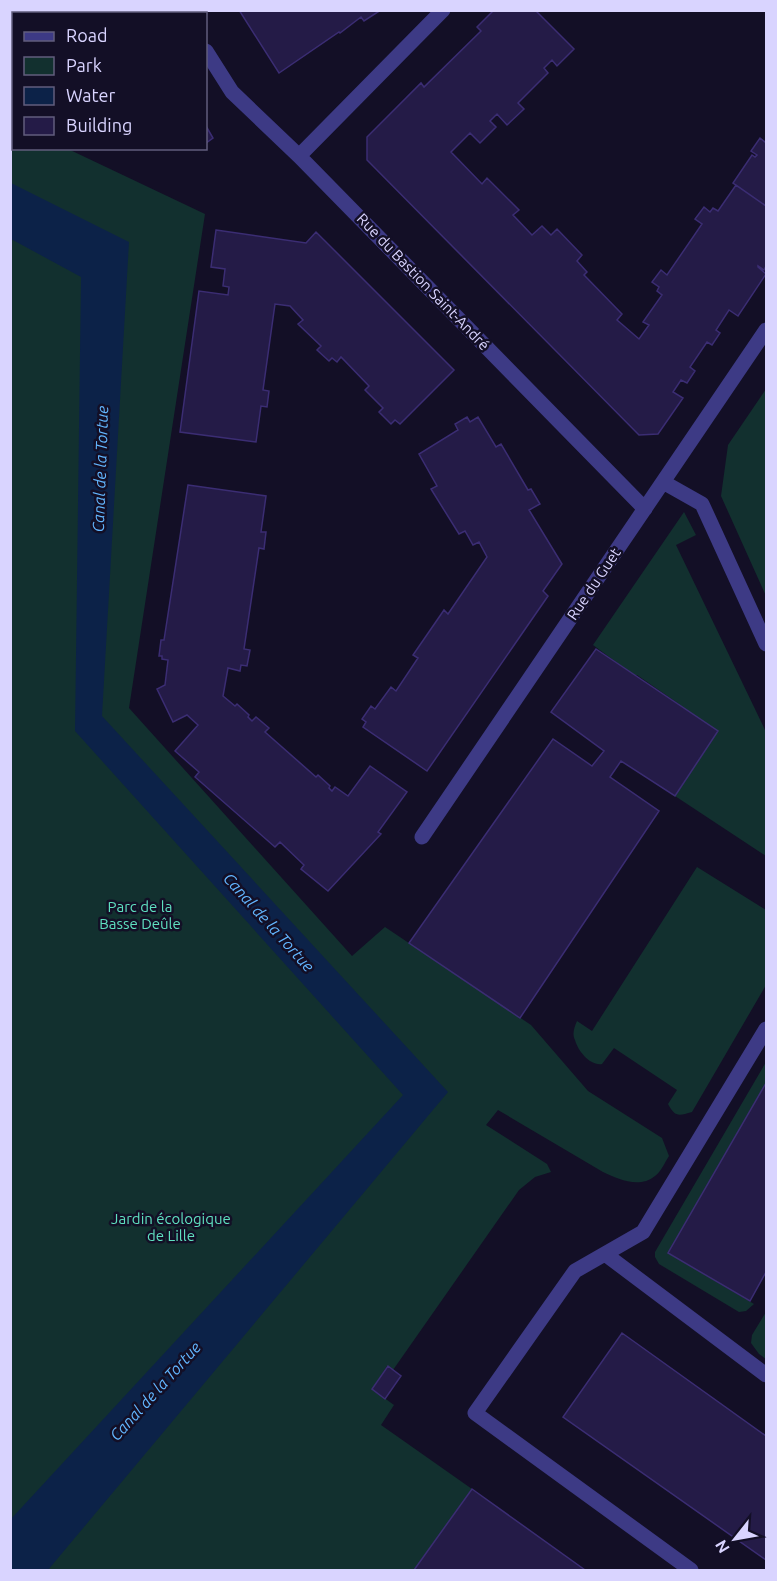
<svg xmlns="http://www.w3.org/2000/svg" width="777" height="1581" viewBox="0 0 777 1581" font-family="Ubuntu,sans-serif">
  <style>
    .green { fill: #12302f }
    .water { fill: #0c2248 }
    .building { fill: #241b47; stroke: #3b2d73; stroke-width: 1.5 }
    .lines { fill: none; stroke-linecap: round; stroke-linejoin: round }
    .minor { stroke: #3d3a85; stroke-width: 15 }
    .labels { text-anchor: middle; stroke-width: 5; stroke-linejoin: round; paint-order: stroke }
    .street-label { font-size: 15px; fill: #d9d4ff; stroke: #130f26 }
    .park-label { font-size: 15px; fill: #5fe0c0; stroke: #130f26 }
    .water-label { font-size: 16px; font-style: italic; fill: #62b6ff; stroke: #130f26 }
  </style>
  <rect width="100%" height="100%" fill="#130f26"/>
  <path class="green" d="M10 121 13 122 14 148 68 149 205 214 129 708 352 956 385 927 531 1025 588 1091 662 1138 669 1156C665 1162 661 1172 655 1176 639 1189 618 1179 603 1172L498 1110 486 1125 547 1164 551 1172 535 1177 519 1190 393 1370 387 1366 372 1389 394 1405 381 1425 472 1489 414 1570H11Z
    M766 389V596L721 496 728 445Z
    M684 512 696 535 676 545 766 732V856L675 796 718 731 679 706V704L637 675 635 676 593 645Z
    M697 867 766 910V985L692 1112C678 1116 675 1117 668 1104L677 1090 614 1048 602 1064C590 1066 578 1051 575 1040 572 1034 574 1028 577 1021L592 1031Z
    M766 1062V1083L668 1253 754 1304 746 1311 739 1312 659 1264 655 1257V1252Z
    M766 1312V1359L759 1354 751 1343 752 1335Z"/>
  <path class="water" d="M11 183 129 242 102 716 448 1092 48 1570H11V1519L403 1095 75 731 81 277 11 239Z"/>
  <path class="building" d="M80 10H129L131 14H82Z
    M239 10H381L364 21 361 17 340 33 339 32 279 73Z
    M494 10H535L574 49 557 66 552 60 544 68 548 73 518 103 524 109 507 125 497 114 490 121 496 127 480 143 470 133 451 152 482 184 487 178 519 210 513 215 532 235 542 226 551 235 557 229 582 255 577 261 587 272 584 275 622 314 617 320 639 339 649 325 643 322 662 295 657 291 659 287 652 282 661 270 667 275 702 224 695 219 704 207 710 212 713 208 718 211 736 185 766 206V266L764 270 758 266V267L766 274 738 316 729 310 716 330 720 333 712 345 707 342 690 367 695 371 687 383 681 380 673 392 683 398 658 434 639 435 367 160V137L421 83 424 87 481 31 477 27Z
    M10 14 14 16V63L10 62Z
    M206 126 213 138 206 143Z
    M760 138 765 142 766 140V206L733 183 752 155 755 157 757 155 751 151Z
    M216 230 306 243 316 232 454 370 400 424 395 420 391 424 379 412 383 408 365 390 369 386 341 357 337 362 332 358 329 361 317 350 321 346 298 324 303 320 290 306 275 304 263 390 269 391 267 407 261 406 256 442 180 432 199 291 228 295 229 287 223 286 225 269 211 267Z
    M467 417 470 422 478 417 496 447 501 444 528 490 531 489 540 504 529 510 562 564 543 591 548 596 427 771 363 727 366 722 362 719 371 706 375 709 391 687 396 691 418 658 413 655 444 610 448 614 487 557 479 542 473 545 465 531 459 534 431 489 437 486 419 454 458 430 455 424Z
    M188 485 266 496 261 532H266L264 549 259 548 244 649 250 650 247 666 241 665 240 671 228 668 223 696 235 706 237 704 249 715 248 717 252 721 256 717 269 728 265 732 316 777 318 775 330 786 329 788 332 791 335 787 348 796 370 766 407 792 378 832 381 834 328 891 301 869 304 865 280 842 275 847 195 777 199 772 175 751 198 725 187 715 173 722 157 689 165 685 168 660 162 659V656H159L161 640H164Z
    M596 649 718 731 675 796 621 761 610 777 659 811 520 1018 409 943 553 739 592 766 604 751 551 712Z
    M766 1083V1272L750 1301 668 1253Z
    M622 1333 766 1436V1560L563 1417Z
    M388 1366 401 1376 385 1399 372 1389Z
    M472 1489 585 1570H414Z"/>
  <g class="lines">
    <path class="minor" d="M179 10 181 14
      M206 51 232 92 299 156 645 509
      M299 156 443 10
      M663 482 702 504 766 644
      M422 837 766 330
      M605 1254 766 1375
      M691 1570 475 1413 575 1271 643 1232 766 1029"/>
  </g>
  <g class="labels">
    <g class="street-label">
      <text transform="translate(423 282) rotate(46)" y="5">Rue du Bastion Saint-André</text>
      <text transform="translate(594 584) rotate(-56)" y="5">Rue du Guet</text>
    </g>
    <g class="park-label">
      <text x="140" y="912">Parc de la<tspan x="140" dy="17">Basse Deûle</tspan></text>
      <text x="171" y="1224">Jardin écologique<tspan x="171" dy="17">de Lille</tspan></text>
    </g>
    <g class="water-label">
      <text transform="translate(100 469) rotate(-88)" y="6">Canal de la Tortue</text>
      <text transform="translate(269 922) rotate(48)" y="6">Canal de la Tortue</text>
      <text transform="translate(155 1391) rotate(-48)" y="6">Canal de la Tortue</text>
    </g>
  </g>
  <rect width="777" height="1581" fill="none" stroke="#d9d4ff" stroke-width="24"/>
  <rect x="12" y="12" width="195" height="138" fill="#130f26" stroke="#625e7d" stroke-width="1.5"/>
  <rect x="24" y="32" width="30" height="9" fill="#3d3a85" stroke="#625e7d" stroke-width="1.5"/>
  <text x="66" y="42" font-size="18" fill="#d9d4ff">Road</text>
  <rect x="24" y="57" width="30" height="18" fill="#12302f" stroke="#625e7d" stroke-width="1.5"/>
  <text x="66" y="72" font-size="18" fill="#d9d4ff">Park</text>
  <rect x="24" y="87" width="30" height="18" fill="#0c2248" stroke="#625e7d" stroke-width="1.5"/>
  <text x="66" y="102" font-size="18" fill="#d9d4ff">Water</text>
  <rect x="24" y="117" width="30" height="18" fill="#241b47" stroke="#625e7d" stroke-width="1.5"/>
  <text x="66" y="132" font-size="18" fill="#d9d4ff">Building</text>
  <g transform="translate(735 1539) rotate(239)" stroke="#130f26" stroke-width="4.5" paint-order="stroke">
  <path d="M0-4.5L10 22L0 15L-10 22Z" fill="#d9d4ff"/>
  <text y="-9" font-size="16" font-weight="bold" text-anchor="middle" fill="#d9d4ff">N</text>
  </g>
</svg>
